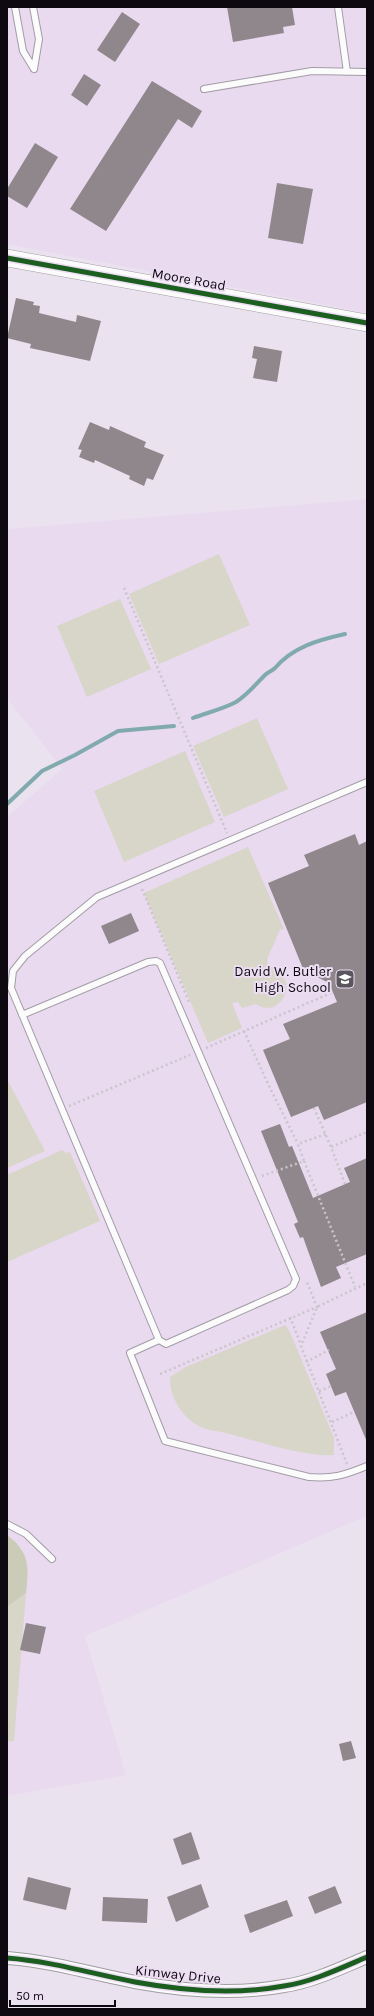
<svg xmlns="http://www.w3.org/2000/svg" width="374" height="2016" viewBox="0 0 374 2016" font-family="Karla,sans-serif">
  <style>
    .built { fill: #e9daef }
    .green { fill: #d7d6c9 }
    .forest { fill: #cbccb7 }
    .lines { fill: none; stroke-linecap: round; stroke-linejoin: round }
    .stream { stroke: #81aaae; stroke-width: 4 }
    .building { fill: #8f878c }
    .lane-casing { stroke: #a29da5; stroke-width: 8 }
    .street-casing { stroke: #a29da5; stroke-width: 14 }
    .secondary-casing { stroke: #a29da5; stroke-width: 18 }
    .path { stroke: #c8c6ca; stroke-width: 2.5; stroke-dasharray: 2 3; stroke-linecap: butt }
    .lane { stroke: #fcfbfc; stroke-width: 6 }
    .street { stroke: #fcfbfc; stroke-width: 12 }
    .secondary { stroke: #fcfbfc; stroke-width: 17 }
    .cycleway-casing { stroke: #ecddf3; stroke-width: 8 }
    .cycleway { stroke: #1b5e20; stroke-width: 5 }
    .labels { text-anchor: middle; stroke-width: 4; stroke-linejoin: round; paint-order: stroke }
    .street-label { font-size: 14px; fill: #0e0910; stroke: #ecddf3 }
    .poi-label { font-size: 14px; fill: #0e0910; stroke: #ecddf3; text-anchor: end }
  </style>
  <rect width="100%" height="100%" fill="#eae2ee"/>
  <path class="built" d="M7 7H367V313L7 244Z
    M367 499V1516L85 1636 126 1775 7 1796V817L62 769 7 698V529Z"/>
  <path class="green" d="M219 554 250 625 159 664 129 594Z
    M120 599 151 669 87 697 57 626Z
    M257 718 288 789 224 817 193 746Z
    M185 751 215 822 124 862 94 791Z
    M248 847 284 929 280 930 267 959 268 965C303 977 281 1021 256 1004L242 1008 238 1002 232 1003 242 1028 208 1043 144 893Z
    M7 1079 45 1151 7 1168Z
    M62 1150 66 1153 70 1152 100 1221 7 1262V1175Z
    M285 1325 290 1332 334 1438V1455C309 1458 253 1440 226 1433 218 1431 204 1430 197 1425 181 1416 169 1395 170 1377L186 1367Z
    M26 1593 14 1741 7 1742V1607Z"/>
  <path class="forest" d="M7 1535C30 1552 29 1568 26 1593L7 1607Z"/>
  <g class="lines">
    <path class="stream" d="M193 718C206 713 223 709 236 702 247 695 256 684 265 675 268 672 272 671 275 668 293 647 318 640 345 634
      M7 804 42 771 75 755 118 731 174 726"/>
  </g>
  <path class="building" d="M227 7H292L295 25 283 27 284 33 233 42Z
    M122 12 140 24 115 62 97 50Z
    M84 74 101 85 87 106 71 95Z
    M152 81 202 111 192 128 178 119 106 231 70 209Z
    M35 143 58 157 27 208 7 196V189Z
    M277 183 313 189 303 244 268 238Z
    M16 298 34 302 33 305 40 306 39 313 76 322 77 315 101 321 90 361 30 348 31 344 7 338Z
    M254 346 282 351 277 382 253 378 257 359 252 358Z
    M90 422 109 430 110 426 146 442 144 447 164 455 153 480 147 478 144 486 129 479 130 476 95 460 94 463 79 457 82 450 78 449Z
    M355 834 359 845 367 841V1102L324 1120 318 1106 291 1117 263 1050 290 1039 283 1024 337 1002 329 983 311 974 306 976 268 883 309 866 304 855Z
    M131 913 139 931 109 944 101 926Z
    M280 1124 289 1147 292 1146 313 1198 350 1182 344 1168 367 1158V1254L336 1267 341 1278 321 1287 303 1237 300 1238 294 1224 298 1222 261 1131Z
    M367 1312V1442L346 1392 335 1396 326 1374 336 1369 320 1332Z
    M26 1623 46 1627 40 1654 20 1650Z
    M351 1741 356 1758 343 1761 339 1744Z
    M191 1832 200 1859 182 1865 173 1839Z
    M28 1877 71 1888 66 1910 23 1900Z
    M201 1884 209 1907 176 1922 167 1897Z
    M335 1886 342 1903 315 1914 308 1897Z
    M103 1897 148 1899 147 1923 102 1921Z
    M287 1900 293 1916 250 1933 244 1915Z"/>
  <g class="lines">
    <defs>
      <path id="lane" d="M15 7 23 51 34 69
        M33 7 39 39 34 69
        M338 7 347 72
        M204 89 312 71 367 72
        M367 782 97 897 25 956 13 971 11 988 159 1340 130 1353 165 1441 309 1477C333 1479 345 1475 367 1466
        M22 1015 148 962 156 961 160 963 296 1279 293 1286 288 1290 166 1344 159 1340
        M7 1524 26 1534 52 1559"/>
      <path id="street" d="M7 1958C50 1961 93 1974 135 1982 184 1991 235 1995 284 1986 312 1982 341 1968 367 1957"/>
      <path id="secondary" d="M7 258 367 323"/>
    </defs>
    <use href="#lane" class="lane-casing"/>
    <use href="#street" class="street-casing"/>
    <use href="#secondary" class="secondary-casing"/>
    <path class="path" d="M124 588 227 833
      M142 889 189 1002
      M244 1031 269 1086 298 1144
      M206 1048 333 992
      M69 1106 190 1055
      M314 1108 331 1147
      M304 1161 355 1287
      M262 1176 304 1161 298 1144 326 1134
      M345 1184 331 1147 367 1132
      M290 1317 301 1345
      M306 1362 329 1350
      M160 1374 317 1307 306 1280
      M319 1391 331 1386
      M332 1422 354 1412
      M347 1464 301 1346 317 1307 367 1283"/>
    <use href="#lane" class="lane"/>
    <use href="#street" class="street"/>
    <use href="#secondary" class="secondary"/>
    <defs>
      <path id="cycleway" d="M7 258 367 323
        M7 1958C50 1961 93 1974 135 1982 184 1991 235 1995 284 1986 312 1982 341 1968 367 1957"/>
    </defs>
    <use href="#cycleway" class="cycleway-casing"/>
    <use href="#cycleway" class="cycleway"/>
  </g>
  <defs>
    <symbol id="school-square" viewBox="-11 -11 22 22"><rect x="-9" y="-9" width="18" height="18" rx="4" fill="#5b555e" stroke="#ecddf3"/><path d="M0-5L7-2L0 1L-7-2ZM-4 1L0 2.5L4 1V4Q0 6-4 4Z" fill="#fff"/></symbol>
  </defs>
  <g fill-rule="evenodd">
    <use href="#school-square" x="334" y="968" width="22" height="22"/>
  </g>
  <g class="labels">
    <g class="street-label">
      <text transform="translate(189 279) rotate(10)" y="5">Moore Road</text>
      <text transform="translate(178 1974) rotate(6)" y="5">Kimway Drive</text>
    </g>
    <g class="poi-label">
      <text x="331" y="976">David W. Butler<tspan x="331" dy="16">High School</tspan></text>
    </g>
  </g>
  <rect width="374" height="2016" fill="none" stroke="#0e0910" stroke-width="16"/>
  <path d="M10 2000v6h105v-6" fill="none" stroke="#0e0910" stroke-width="2"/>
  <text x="16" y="2000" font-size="12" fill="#0e0910" stroke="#ecddf3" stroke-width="3" paint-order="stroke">50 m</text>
</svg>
